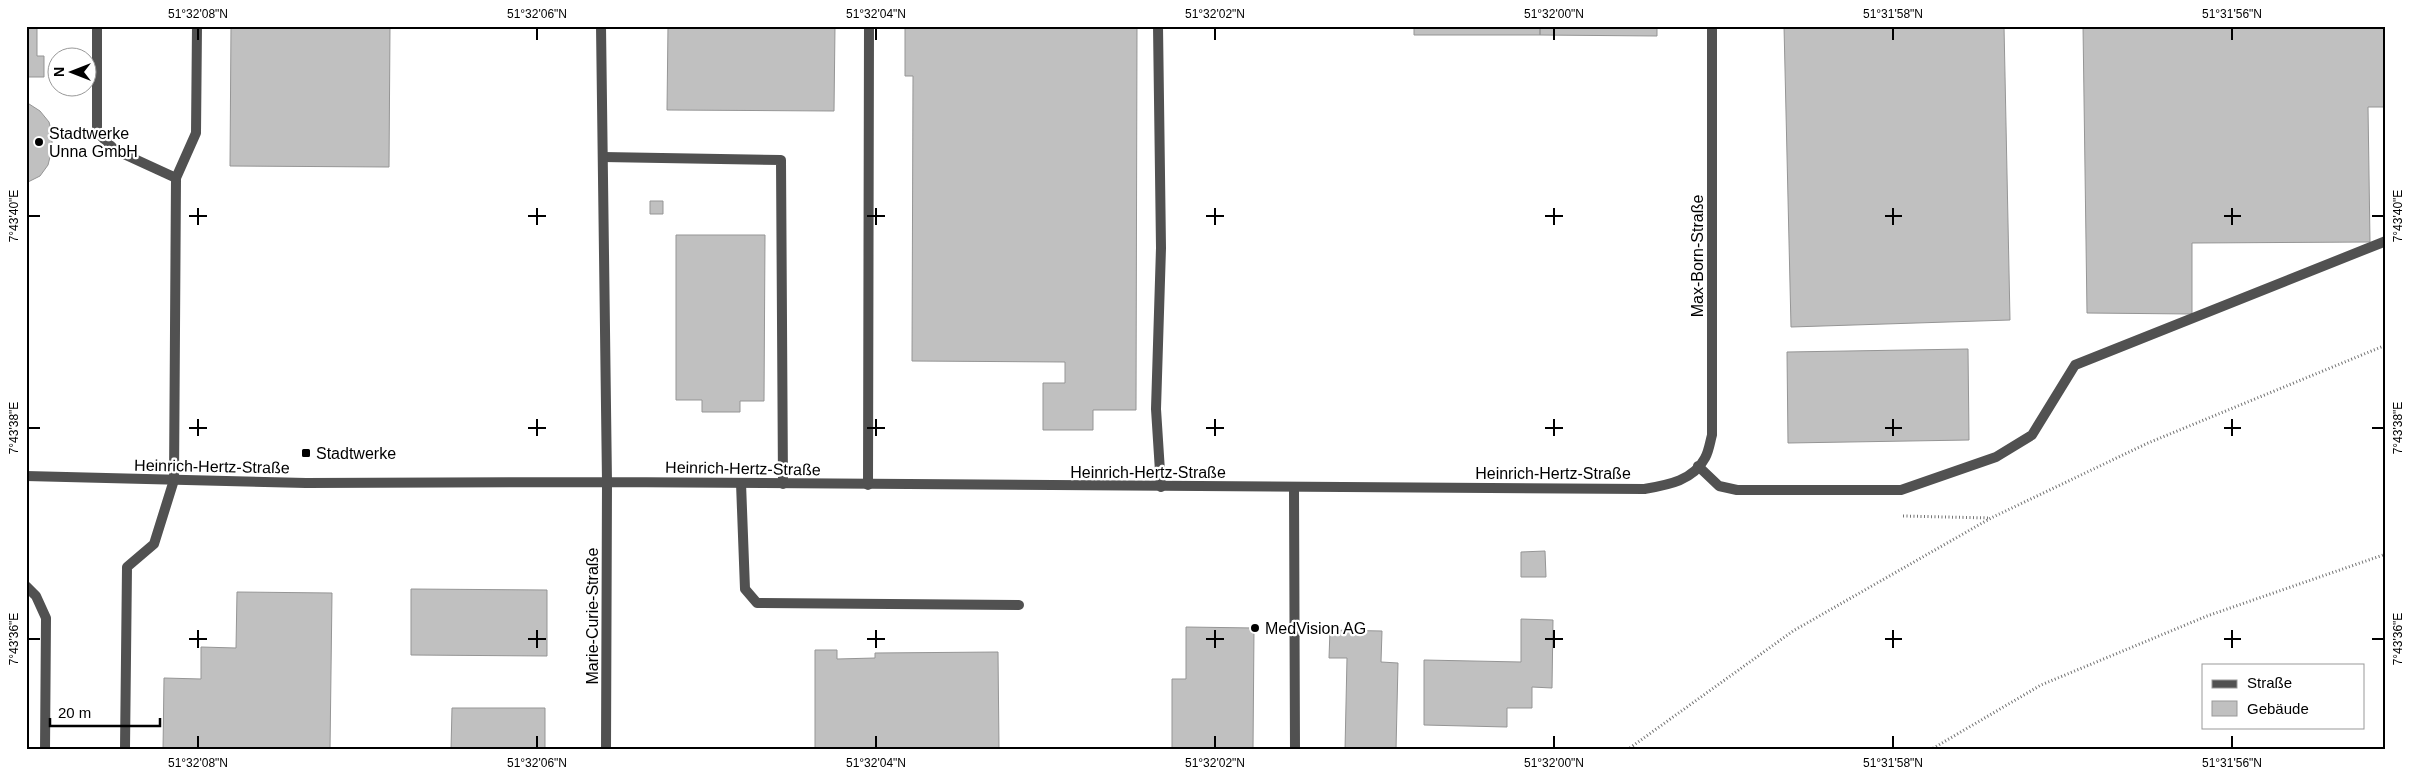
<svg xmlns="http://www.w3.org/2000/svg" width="2412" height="776" viewBox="0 0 2412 776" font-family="Arial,sans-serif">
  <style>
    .building { fill: #c0c0c0; stroke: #959595 }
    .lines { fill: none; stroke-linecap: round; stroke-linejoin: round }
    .path { stroke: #737373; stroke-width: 3; stroke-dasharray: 1 2.5; stroke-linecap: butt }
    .service { stroke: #515151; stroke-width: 10 }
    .minor { stroke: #515151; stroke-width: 10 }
    .ticks { fill: none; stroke: #000; stroke-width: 2 }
    .poi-dot { fill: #000; stroke: #fff; stroke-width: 2 }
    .labels { text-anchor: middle; stroke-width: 4.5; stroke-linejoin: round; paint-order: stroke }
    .poi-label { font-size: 16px; fill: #000; stroke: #fff; text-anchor: start }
    .street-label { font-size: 16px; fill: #000; stroke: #fff }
    .neatline { fill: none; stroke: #000; stroke-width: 2 }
    .ticks-label { font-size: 12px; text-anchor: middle; fill: #000 }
  </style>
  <rect width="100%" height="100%" fill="#fff"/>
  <path class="building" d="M26 26H37V56H44V77H26Z
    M231 26H390L389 167 230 166Z
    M668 26H835L834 111 667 110Z
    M905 26H1137L1136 410H1093V430H1043V383H1065V362L912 361 913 76H905Z
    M1414 26H1540V35H1414Z
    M1540 26H1657V36L1540 35Z
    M1784 26H2004L2010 320 1791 327Z
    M2083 26H2386V107H2368L2370 242 2192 243V314L2087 313Z
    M26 102 40 111 49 122 52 134V149L48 165 40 176 26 183Z
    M650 201H663V214H650Z
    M676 235H765L764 401H740V412H702V400H676Z
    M1968 349 1969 440 1788 443 1787 352Z
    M1545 551 1546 577H1521V552Z
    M411 589 547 590V656L411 655Z
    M237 592 332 593 330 750H163L164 678 201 679V647L236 648Z
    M1521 619 1553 620 1552 688 1532 687V708H1507V727L1424 725V660L1521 662Z
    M1186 627 1254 628 1253 750H1172V679H1186Z
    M1330 630 1382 631 1381 662 1398 663 1396 750H1345L1347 658H1329Z
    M815 650H837V659L875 658V653L998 652 999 750H815Z
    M452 708H545V750H451Z"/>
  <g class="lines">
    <path class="path" d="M1903 516 1990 518
      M1627 750 1793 631 1991 518 2148 443 2386 345
      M1930 750 2041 685 2207 616 2386 554"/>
    <path class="service" d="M97 26V132L115 150 176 178
      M1158 26 1161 248 1156 409 1161 487
      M603 157 781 160 783 484
      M1698 466 1719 486 1737 490H1901L1996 457 2032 435 2075 365 2386 241
      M741 483 745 589 757 603 1019 605
      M868 485 869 26
      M1294 488 1295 750
      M26 586 36 596 46 618 45 750
      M125 748 127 567 154 544 174 480 176 178 196 133 197 26"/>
    <path class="minor" d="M601 26 607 482 606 750
      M26 476 306 483 607 482 1644 489C1667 485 1693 481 1705 458 1709 451 1710 442 1712 435V26"/>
  </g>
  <path class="ticks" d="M198 28V40M537 28V40M876 28V40M1215 28V40M1554 28V40M1893 28V40M2232 28V40M198 208V225M537 208V225M876 208V225M1215 208V225M1554 208V225M1893 208V225M2232 208V225M28 216H40M189 216H207M528 216H546M867 216H885M1206 216H1224M1545 216H1563M1885 216H1902M2224 216H2241M2372 216H2384M198 419V436M537 419V436M876 419V436M1215 419V436M1554 419V436M1893 419V436M2232 419V436M28 428H40M189 428H207M528 428H546M867 428H885M1206 428H1224M1545 428H1563M1885 428H1902M2224 428H2241M2372 428H2384M198 630V648M537 630V648M876 630V648M1215 630V648M1554 630V648M1893 630V648M2232 630V648M28 639H40M189 639H207M528 639H546M867 639H885M1206 639H1224M1545 639H1563M1885 639H1902M2224 639H2241M2372 639H2384M198 736V748M537 736V748M876 736V748M1215 736V748M1554 736V748M1893 736V748M2232 736V748"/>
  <g class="poi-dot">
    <circle cx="39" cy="142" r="5"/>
    <rect x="301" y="448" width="10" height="10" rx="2.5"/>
    <circle cx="1255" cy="628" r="5"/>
  </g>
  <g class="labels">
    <g class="poi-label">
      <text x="49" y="139">Stadtwerke<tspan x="49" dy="18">Unna GmbH</tspan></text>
      <text x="316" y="459">Stadtwerke</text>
      <text x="1265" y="634">MedVision AG</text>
    </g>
    <g class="street-label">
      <text transform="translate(1697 256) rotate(-90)" y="6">Max-Born-Straße</text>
      <text transform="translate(212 466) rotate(1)" y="6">Heinrich-Hertz-Straße</text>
      <text transform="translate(743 468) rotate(1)" y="6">Heinrich-Hertz-Straße</text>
      <text x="1148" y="478">Heinrich-Hertz-Straße</text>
      <text x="1553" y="479">Heinrich-Hertz-Straße</text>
      <text transform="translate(592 616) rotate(-90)" y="6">Marie-Curie-Straße</text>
    </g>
  </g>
  <rect width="2412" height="776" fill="none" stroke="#ffffff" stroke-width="55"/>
  <rect x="2202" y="664" width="162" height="65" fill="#ffffff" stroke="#999999"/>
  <rect x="2212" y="680" width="25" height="8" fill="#515151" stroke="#999999"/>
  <text x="2247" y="688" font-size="15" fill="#000000">Straße</text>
  <rect x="2212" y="701" width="25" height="15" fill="#c0c0c0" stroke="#999999"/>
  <text x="2247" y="714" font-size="15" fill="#000000">Gebäude</text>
  <g transform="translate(72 72) rotate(270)"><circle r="24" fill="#ffffff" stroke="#999999"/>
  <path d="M0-4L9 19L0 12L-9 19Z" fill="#000000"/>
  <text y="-8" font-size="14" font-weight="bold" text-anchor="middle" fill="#000000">N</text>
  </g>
  <path d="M50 718v8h110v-8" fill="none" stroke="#000000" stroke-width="2.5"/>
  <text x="58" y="718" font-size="15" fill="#000000" stroke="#ffffff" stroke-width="4" paint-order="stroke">20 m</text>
  <rect x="28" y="28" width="2356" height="720" class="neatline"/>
  <g class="ticks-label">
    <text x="198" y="18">51°32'08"N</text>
    <text x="537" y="18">51°32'06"N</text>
    <text x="876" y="18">51°32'04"N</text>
    <text x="1215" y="18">51°32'02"N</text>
    <text x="1554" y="18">51°32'00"N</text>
    <text x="1893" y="18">51°31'58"N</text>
    <text x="2232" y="18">51°31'56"N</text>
    <text transform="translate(2398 216) rotate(-90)" y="4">7°43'40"E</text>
    <text transform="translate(14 216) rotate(-90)" y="4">7°43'40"E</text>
    <text transform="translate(2398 428) rotate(-90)" y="4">7°43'38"E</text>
    <text transform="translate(14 428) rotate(-90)" y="4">7°43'38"E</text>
    <text transform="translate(2398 639) rotate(-90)" y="4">7°43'36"E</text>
    <text transform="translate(14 639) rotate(-90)" y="4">7°43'36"E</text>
    <text x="198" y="767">51°32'08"N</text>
    <text x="537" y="767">51°32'06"N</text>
    <text x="876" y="767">51°32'04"N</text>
    <text x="1215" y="767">51°32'02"N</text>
    <text x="1554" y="767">51°32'00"N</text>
    <text x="1893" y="767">51°31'58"N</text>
    <text x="2232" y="767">51°31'56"N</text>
  </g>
</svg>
